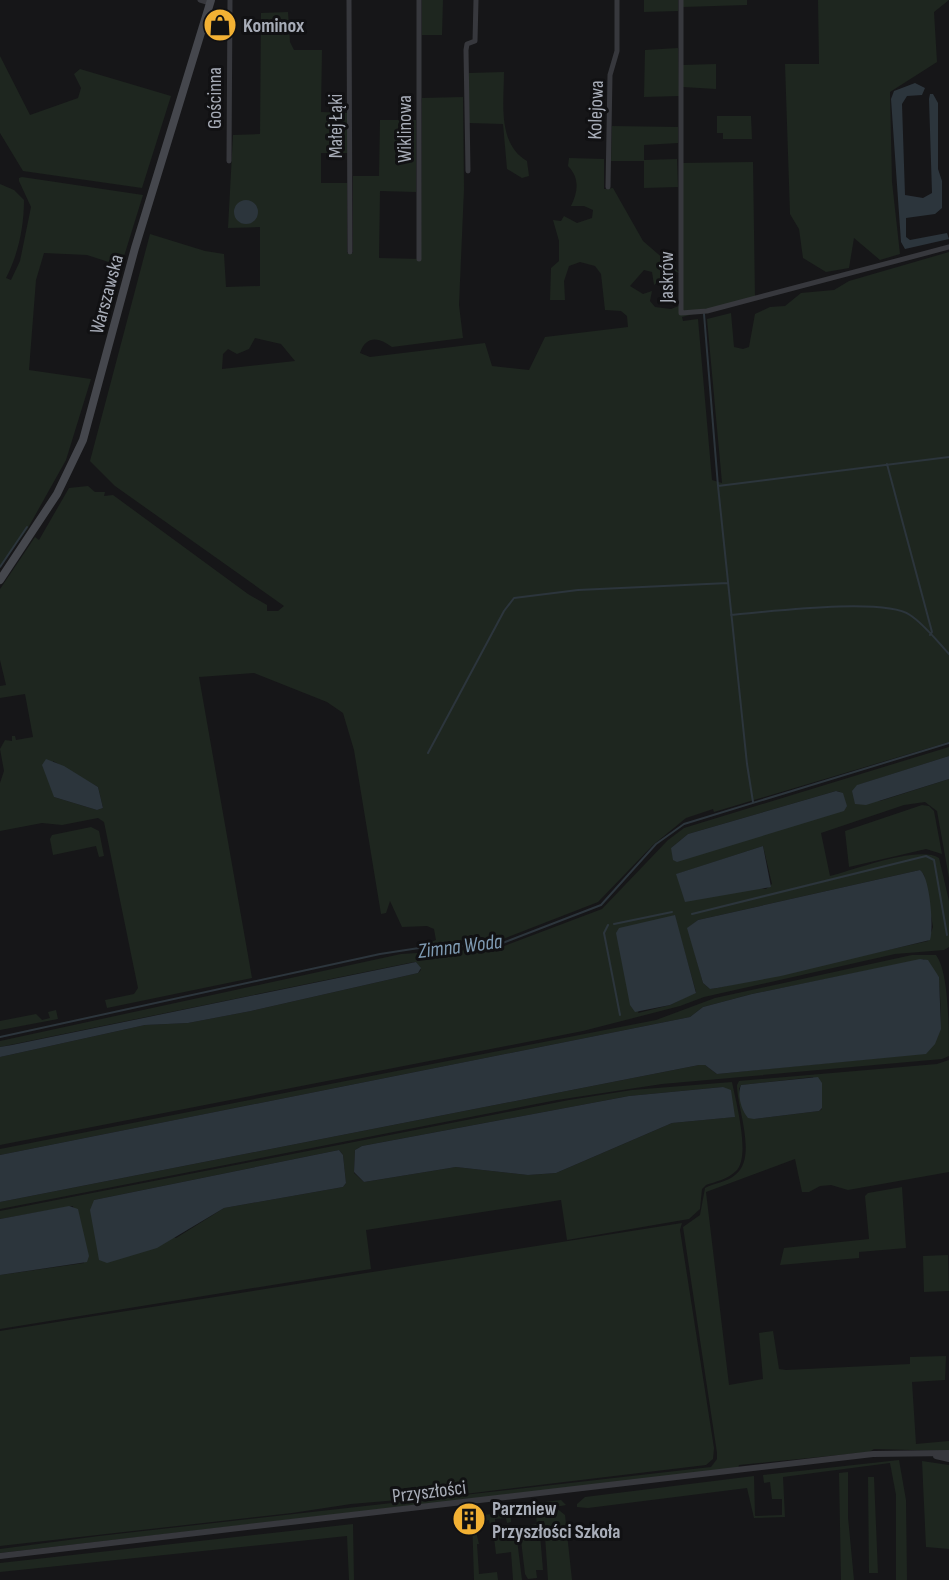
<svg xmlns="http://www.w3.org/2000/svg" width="949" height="1580" viewBox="0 0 949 1580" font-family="'Sofia Sans Condensed',sans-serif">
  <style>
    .green { fill: #1e261f; fill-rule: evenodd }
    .water { fill: #2c353c }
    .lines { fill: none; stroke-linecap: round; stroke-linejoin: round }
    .stream { stroke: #2c353c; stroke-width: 2 }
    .minor { stroke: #37383d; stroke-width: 5 }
    .tertiary { stroke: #37383d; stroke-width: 6 }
    .secondary { stroke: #45474d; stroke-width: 8 }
    .labels { text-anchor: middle; stroke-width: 6; stroke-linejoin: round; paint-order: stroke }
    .poi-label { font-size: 20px; font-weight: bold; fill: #a8adb8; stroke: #111113; text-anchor: start }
    .street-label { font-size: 20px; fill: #a8adb8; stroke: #111113 }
    .water-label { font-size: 21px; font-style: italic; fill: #7f9bb3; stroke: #111113 }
  </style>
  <rect width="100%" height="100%" fill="#161618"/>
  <path class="green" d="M422 0H443L442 35H422Z
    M644 0H678V11L644 12Z
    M683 0H747V5L683 7Z
    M818 0H949L934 12 937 62 890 92 892 182 900 254 880 260 854 238 849 268 826 272 803 258 799 229 790 214 785 64H819Z
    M288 12 290 42 294 50H322L321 112 348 113 347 153H321V183H347V253H353V176H379L380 120H416V192L380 191 379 258 421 259 422 98 463 97 464 189 459 305 463 338 392 347C379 337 366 335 360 353L370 357 485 343 492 366 529 370 545 337 628 327 627 316 621 311 605 310 601 274 595 266 580 262 569 266 564 281 565 300H550L551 268 559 261V241L553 220 561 221 564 216 577 223 592 218 593 210 584 206H571C578 192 580 178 568 166L569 158 604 159V189L613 188 643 241 680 273 681 163 753 162 755 298 682 317 683 321 698 319 712 480 722 483 707 319 731 313 734 347 743 349 749 347 755 314 770 307 785 306 801 293 834 290 849 281 949 252V742L714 812 713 809 686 818 653 845 598 902 498 941 423 945 436 940 434 929 427 926 402 927 390 901 386 913 381 914 354 750 343 713 327 702 254 673 199 677 252 978 107 1008 105 1000 134 994 138 988 104 822 98 818 62 825 42 823 0 831V783L4 771 0 749 5 740 12 741V736H15L16 740 33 737 25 694 0 698V686L6 685 0 660V589L35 537 39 540 69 488 88 486 95 492H105L104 496 113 495 248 594 267 605V611H278L284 606 115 486 90 461 150 234 205 251 224 254 226 287 260 286V227L228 228 233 135 260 134 261 13ZM644 270 652 272 654 285 672 270 681 274V305L671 309 655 307 650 301 652 291 643 294 630 286ZM255 338 281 344 295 361 222 369 223 354 228 349 237 354 249 349ZM53 761 98 787 103 808 97 810 54 797Z
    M678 48 679 96 644 97 645 50Z
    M0 56 30 115 78 98 81 88 74 74 80 69 171 96 142 188 23 171 0 133Z
    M716 64V89L683 87V65Z
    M504 72C504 103 497 143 527 161L529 176 522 178 507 169 503 124 469 123V73Z
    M717 116H751L752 139H723V133H717Z
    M612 126 678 127V143L644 145V160L677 159 678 187 644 188V161H611Z
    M22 177 143 195 121 266 87 255 44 253 36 280 29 370 91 379 66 460 28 528 0 566V184L14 190 24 200C24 227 18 255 6 278L11 280 20 261 31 207 19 181V178Z
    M949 747V756L858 785 880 801 949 779V878L937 811 925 802 904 805 821 833 830 876C854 870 919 845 939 858L949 901V947L944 950 895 954 704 997 680 1006 583 1031 0 1145V1057L145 1025 188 1023 251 1011 418 973 421 970 416 962 409 963 0 1047V1041L401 954 499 948 602 909 668 840 684 828ZM836 791H840L671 848 688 834ZM763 846 772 884 766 889 677 874ZM920 870 924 875 933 927 928 941 717 988 710 989 703 983 688 928 698 920ZM674 915 696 992 670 1005 638 1013Z
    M922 805 929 806 934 811 942 854 926 849 849 867 845 831Z
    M91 827 99 831 104 856 99 857 96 846 53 855 50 839 52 835Z
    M912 955H936C949 972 949 1030 949 1056L942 1059 662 1084 557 1100 0 1209V1202L699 1065H705L717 1074 920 1054C949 1045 939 1000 939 977L924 959 752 994 703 1007 690 1017 0 1155V1149L656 1020 715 998Z
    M56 1010 58 1019 0 1030V1021L36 1014 42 1020 50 1018 48 1012Z
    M949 1060V1172L848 1190 831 1185 820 1186 809 1192H802L795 1159 706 1192 729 1385 763 1379 759 1333 773 1331 779 1369 786 1370 910 1364V1357L946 1356 945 1380 912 1382 916 1444 949 1441V1451L874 1449 869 1452 739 1465 738 1468 0 1553V1549L99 1536 711 1467 717 1459V1453L683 1227 700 1215 705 1188C714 1183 728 1182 735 1175 758 1158 737 1109 737 1085L739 1081 937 1064ZM813 1077 822 1109 819 1111 754 1119 744 1112 739 1089 741 1085Z
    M732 1082C736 1102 751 1157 736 1171 728 1179 715 1182 706 1185L702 1189 700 1209 689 1219 567 1240 561 1200 366 1230 371 1269 0 1329V1275L84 1263 73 1206 0 1219V1211L569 1100 632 1090ZM723 1087 734 1117 672 1123 556 1173 528 1175 456 1167 364 1182 354 1173 355 1150 362 1146 629 1096ZM339 1150 343 1155 346 1183 343 1187 224 1208 176 1238 94 1200Z
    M902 1187 906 1248 859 1252V1258L780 1265 784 1248 869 1239 865 1196 868 1193Z
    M682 1223 680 1230 714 1448 713 1459 706 1465 457 1495 351 1504 292 1513 0 1546V1331Z
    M948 1255 949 1291 924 1292 923 1256Z
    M899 1460 906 1500 907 1580H896V1495L890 1463 783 1477 785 1517 754 1518 747 1488 588 1508 577 1507V1504L585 1497 754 1476 755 1516 782 1515V1499H772L770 1482 764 1483 763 1475Z
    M922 1461 949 1465V1549L926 1547Z
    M848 1472V1517L854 1580H841L839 1473Z
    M868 1477H874L878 1573H869Z
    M561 1500 566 1505 555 1507 565 1515 572 1580H548L544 1521 539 1522 543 1570H536L537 1578 528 1579 525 1574 520 1532 524 1526 537 1524 536 1516 530 1514 528 1504Z
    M522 1511 523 1516 511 1518V1522L507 1523 506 1518 495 1519V1524L490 1525 489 1520 478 1522V1527H475L479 1544H477L479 1574 497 1572 498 1580H474L472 1516Z
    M353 1524 354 1580H349L347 1536 0 1572V1563Z
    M512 1527 516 1531 522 1580H513L511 1552 496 1554 493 1529 496 1534 507 1533V1528Z"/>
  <path class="water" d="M915 83 925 88 922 95 907 96 902 104 905 195 923 198 932 193 929 99 930 94H933L938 103V169L942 181V208L935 214 906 218V237L910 240 947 233 949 239 905 249 901 242 891 99 894 91Z
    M234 212a12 12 0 1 1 24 0a12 12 0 1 1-24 0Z
    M949 756V779L866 805 855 804 852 791 857 785Z
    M46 759 64 766 98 787 103 808 97 810 54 797 42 765Z
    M836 791 843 793 847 806 844 811 677 862 673 860 671 848 688 834Z
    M763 846 771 887 685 902 676 874Z
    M920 870C930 877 934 927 930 940L781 976 717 988 710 989 703 983 687 928 698 920Z
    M675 915 696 993 670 1005 635 1012 630 1005 616 933 619 928Z
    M920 959 928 960 939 977 941 1029 935 1044 926 1054 717 1074 705 1065H699L0 1202V1155L690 1017 703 1007 752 994Z
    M416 962 421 968 418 973 251 1011 188 1023 145 1025 0 1057V1047L12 1045Z
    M818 1077 822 1083V1108L819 1111 754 1119 748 1118C741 1110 737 1095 741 1085Z
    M723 1087 731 1090 735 1117 672 1123 556 1173 528 1175 456 1167 364 1182 354 1172 355 1150 362 1146 629 1096Z
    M339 1150 343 1155 346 1183 343 1187 224 1208 157 1248 107 1263 99 1260 90 1210 94 1200Z
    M69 1206 78 1209 89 1256 87 1262 0 1275V1219Z"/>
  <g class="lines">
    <path class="stream" d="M704 314 718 486 747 764 753 802
      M887 464 932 632 930 635
      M718 486 949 457
      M0 567 27 527
      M731 615C766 612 884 597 910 615 924 624 937 641 949 654
      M428 753 504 611 514 598 578 590 728 583
      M692 914 926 856 934 860 947 935
      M614 924 672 912
      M608 925 604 933 620 1015
      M0 1037 380 954 419 948 500 944 601 905 656 844 684 824 949 743"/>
    <path class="minor" d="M200 0 210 3
      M349 0 350 252
      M681 0V313L707 311 949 247
      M229 161 230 0
      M468 171 466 50 467 44 475 41 476 0
      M608 187 610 75 617 51V0
      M419 259V0"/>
    <path class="tertiary" d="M936 1456 949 1459
      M0 1556 873 1454 949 1453"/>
    <path class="secondary" d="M0 580 57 494 83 440 135 248 211 0"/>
  </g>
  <defs>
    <symbol id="shop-disc" viewBox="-11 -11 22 22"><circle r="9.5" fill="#f2b134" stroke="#111113"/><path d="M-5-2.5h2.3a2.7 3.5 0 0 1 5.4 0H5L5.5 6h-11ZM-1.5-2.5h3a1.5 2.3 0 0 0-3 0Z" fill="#111"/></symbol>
    <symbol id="building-disc" viewBox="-11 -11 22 22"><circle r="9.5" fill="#f2b134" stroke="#111113"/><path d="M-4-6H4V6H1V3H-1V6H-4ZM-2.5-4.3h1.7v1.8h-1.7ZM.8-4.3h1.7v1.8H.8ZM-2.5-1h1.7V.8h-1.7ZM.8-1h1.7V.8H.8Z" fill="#111"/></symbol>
  </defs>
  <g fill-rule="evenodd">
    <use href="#shop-disc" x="201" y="6" width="38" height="38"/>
    <use href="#building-disc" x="450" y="1500" width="38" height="38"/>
  </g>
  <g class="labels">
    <g class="poi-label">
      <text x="243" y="32">Kominox</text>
      <text x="492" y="1515">Parzniew<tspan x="492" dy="23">Przyszłości Szkoła</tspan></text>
    </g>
    <g class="street-label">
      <text transform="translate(214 98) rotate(-90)" y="7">Gościnna</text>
      <text transform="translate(595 110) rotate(-88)" y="7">Kolejowa</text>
      <text transform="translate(335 126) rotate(-90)" y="7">Małej Łąki</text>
      <text transform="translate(404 129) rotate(-90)" y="7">Wiklinowa</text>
      <text transform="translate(666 277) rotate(-90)" y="7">Jaskrów</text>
      <text transform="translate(106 294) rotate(-75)" y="7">Warszawska</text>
      <text transform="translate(429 1491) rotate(-7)" y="7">Przyszłości</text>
    </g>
    <g class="water-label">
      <text transform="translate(460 946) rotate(-7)" y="7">Zimna Woda</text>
    </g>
  </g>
</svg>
